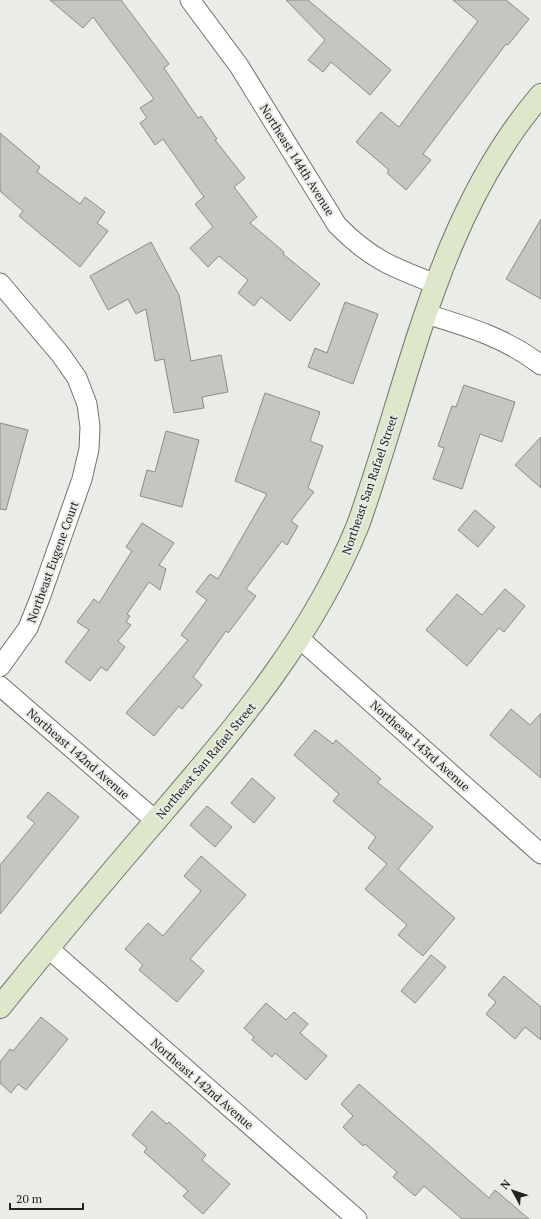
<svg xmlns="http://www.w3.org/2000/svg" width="541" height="1219" viewBox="0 0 541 1219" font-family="'PT Serif',serif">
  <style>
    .building { fill: #c4c6c1; stroke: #898b86 }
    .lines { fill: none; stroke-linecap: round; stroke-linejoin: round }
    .street-casing { stroke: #71726e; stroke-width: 21 }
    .secondary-casing { stroke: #71726e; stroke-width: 24 }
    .street { stroke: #fff; stroke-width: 19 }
    .secondary { stroke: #dde7c9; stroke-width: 22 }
    .labels { text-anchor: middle; stroke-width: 4; stroke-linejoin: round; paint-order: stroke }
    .street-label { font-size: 12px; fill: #232422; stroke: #eaece7 }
  </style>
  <rect width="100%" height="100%" fill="#eaece7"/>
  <path class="building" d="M50 0H121L169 64 164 68 198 118 201 116 217 139 215 140 245 178 234 187 257 217 250 223 284 252 283 254 320 284 290 321 261 297 254 306 238 293 248 280 219 256 208 267 190 248 213 227 195 204 204 197 163 139 155 145 140 123 147 118 140 108 154 99 93 17 83 28Z
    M286 0H308L391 70 370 95 331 62 323 72 308 60 325 40Z
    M453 0H506L529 19 508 45 506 44 423 154 431 160 406 190 387 173 389 170 356 142 381 112 399 127 478 21Z
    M0 133 40 167 37 172 80 204 85 197 105 212 97 223 108 231 80 267 19 216 23 211 0 191Z
    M541 219V299L506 279Z
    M151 242 179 295 191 361 221 355 228 392 202 397 204 408 174 413 164 359 155 361 146 309 136 314 128 299 108 310 90 276Z
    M345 302 378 314 353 384 308 367 315 348 327 353Z
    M464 385 515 402 502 442 480 434 462 489 433 479 444 448 438 446 452 406 456 407Z
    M265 393 320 412 310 441 323 446 308 488 314 492 291 521 298 526 287 545 282 541 246 589 256 596 228 633 226 631 193 677 202 685 182 709 179 706 154 736 126 713 188 640 181 635 207 600 196 592 210 574 218 579 267 494 235 481Z
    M0 423 28 430 6 510 0 509Z
    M166 431 199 440 182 507 140 496 147 470 155 472Z
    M541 437V488L515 465Z
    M475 510 495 527 478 547 458 530Z
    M142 523 174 543 159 565 166 569 160 590 149 582 127 614 130 616 126 622 131 625 118 641 125 647 107 671 101 667 90 681 65 662 89 630 77 622 94 599 99 603 132 551 126 547Z
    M505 589 525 606 504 632 499 628 467 666 426 630 457 594 482 615Z
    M511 709 530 725 541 713V778L490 735Z
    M315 730 333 744 336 740 381 779 377 782 433 827 398 869 455 918 423 956 398 935 407 925 365 889 387 864 368 848 376 837 333 801 339 794 294 755Z
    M252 778 275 798 254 823 231 803Z
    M48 792 79 817 0 914V865L35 823 27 817Z
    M207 806 232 827 215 847 190 825Z
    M201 856 246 895 190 959 204 971 177 1002 139 970 143 965 125 949 148 923 163 936 201 891 184 876Z
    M431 955 446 967 415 1003 401 991Z
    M504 976 541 1007V1040L525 1027 515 1039 486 1014 496 1002 488 995Z
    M266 1003 286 1020 294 1012 308 1024 300 1033 327 1056 306 1080 275 1053 272 1057 252 1040 254 1037 244 1028Z
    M41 1017 68 1039 26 1090 18 1084 11 1093 0 1083V1062L10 1049 13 1051Z
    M359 1084 489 1198 495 1190 529 1219H462L424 1186 415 1196 393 1177 397 1172 365 1144 363 1146 343 1127 353 1116 341 1104Z
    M152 1111 167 1124 169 1122 206 1155 202 1160 230 1184 203 1214 183 1196 188 1191 144 1152 147 1148 132 1135Z"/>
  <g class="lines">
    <defs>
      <path id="street" d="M190 0 239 66 337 225C370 259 394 268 436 284
        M0 283 61 355 77 378 87 404 90 427 89 449 82 479 40 598 28 628 0 667
        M426 314C469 327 506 338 541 365
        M300 639 541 854
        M0 686 156 821
        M48 948 357 1219"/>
      <path id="secondary" d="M0 1007C53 941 108 876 163 812 240 722 313 636 358 525 410 380 437 216 541 95"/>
    </defs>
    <use href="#street" class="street-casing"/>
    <use href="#secondary" class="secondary-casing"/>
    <use href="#street" class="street"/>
    <use href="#secondary" class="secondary"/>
  </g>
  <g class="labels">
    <g class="street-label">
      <text transform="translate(297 160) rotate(58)" y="4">Northeast 144th Avenue</text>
      <text transform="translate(370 485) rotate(-71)" y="4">Northeast San Rafael Street</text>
      <text transform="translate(53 562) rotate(-70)" y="4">Northeast Eugene Court</text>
      <text transform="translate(420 746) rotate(42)" y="4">Northeast 143rd Avenue</text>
      <text transform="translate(78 754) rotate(41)" y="4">Northeast 142nd Avenue</text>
      <text transform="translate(206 761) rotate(-50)" y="4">Northeast San Rafael Street</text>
      <text transform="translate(202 1084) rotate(41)" y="4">Northeast 142nd Avenue</text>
    </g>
  </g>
  <g transform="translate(513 1191) rotate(310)" stroke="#eaece7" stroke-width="3" paint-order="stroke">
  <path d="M0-3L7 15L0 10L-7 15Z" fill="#232422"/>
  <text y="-6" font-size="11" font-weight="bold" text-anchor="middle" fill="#232422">N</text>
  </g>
  <path d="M10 1203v6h73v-6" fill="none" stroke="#232422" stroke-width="2"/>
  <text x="16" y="1203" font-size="12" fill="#232422" stroke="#eaece7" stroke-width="3" paint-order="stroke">20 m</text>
</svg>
